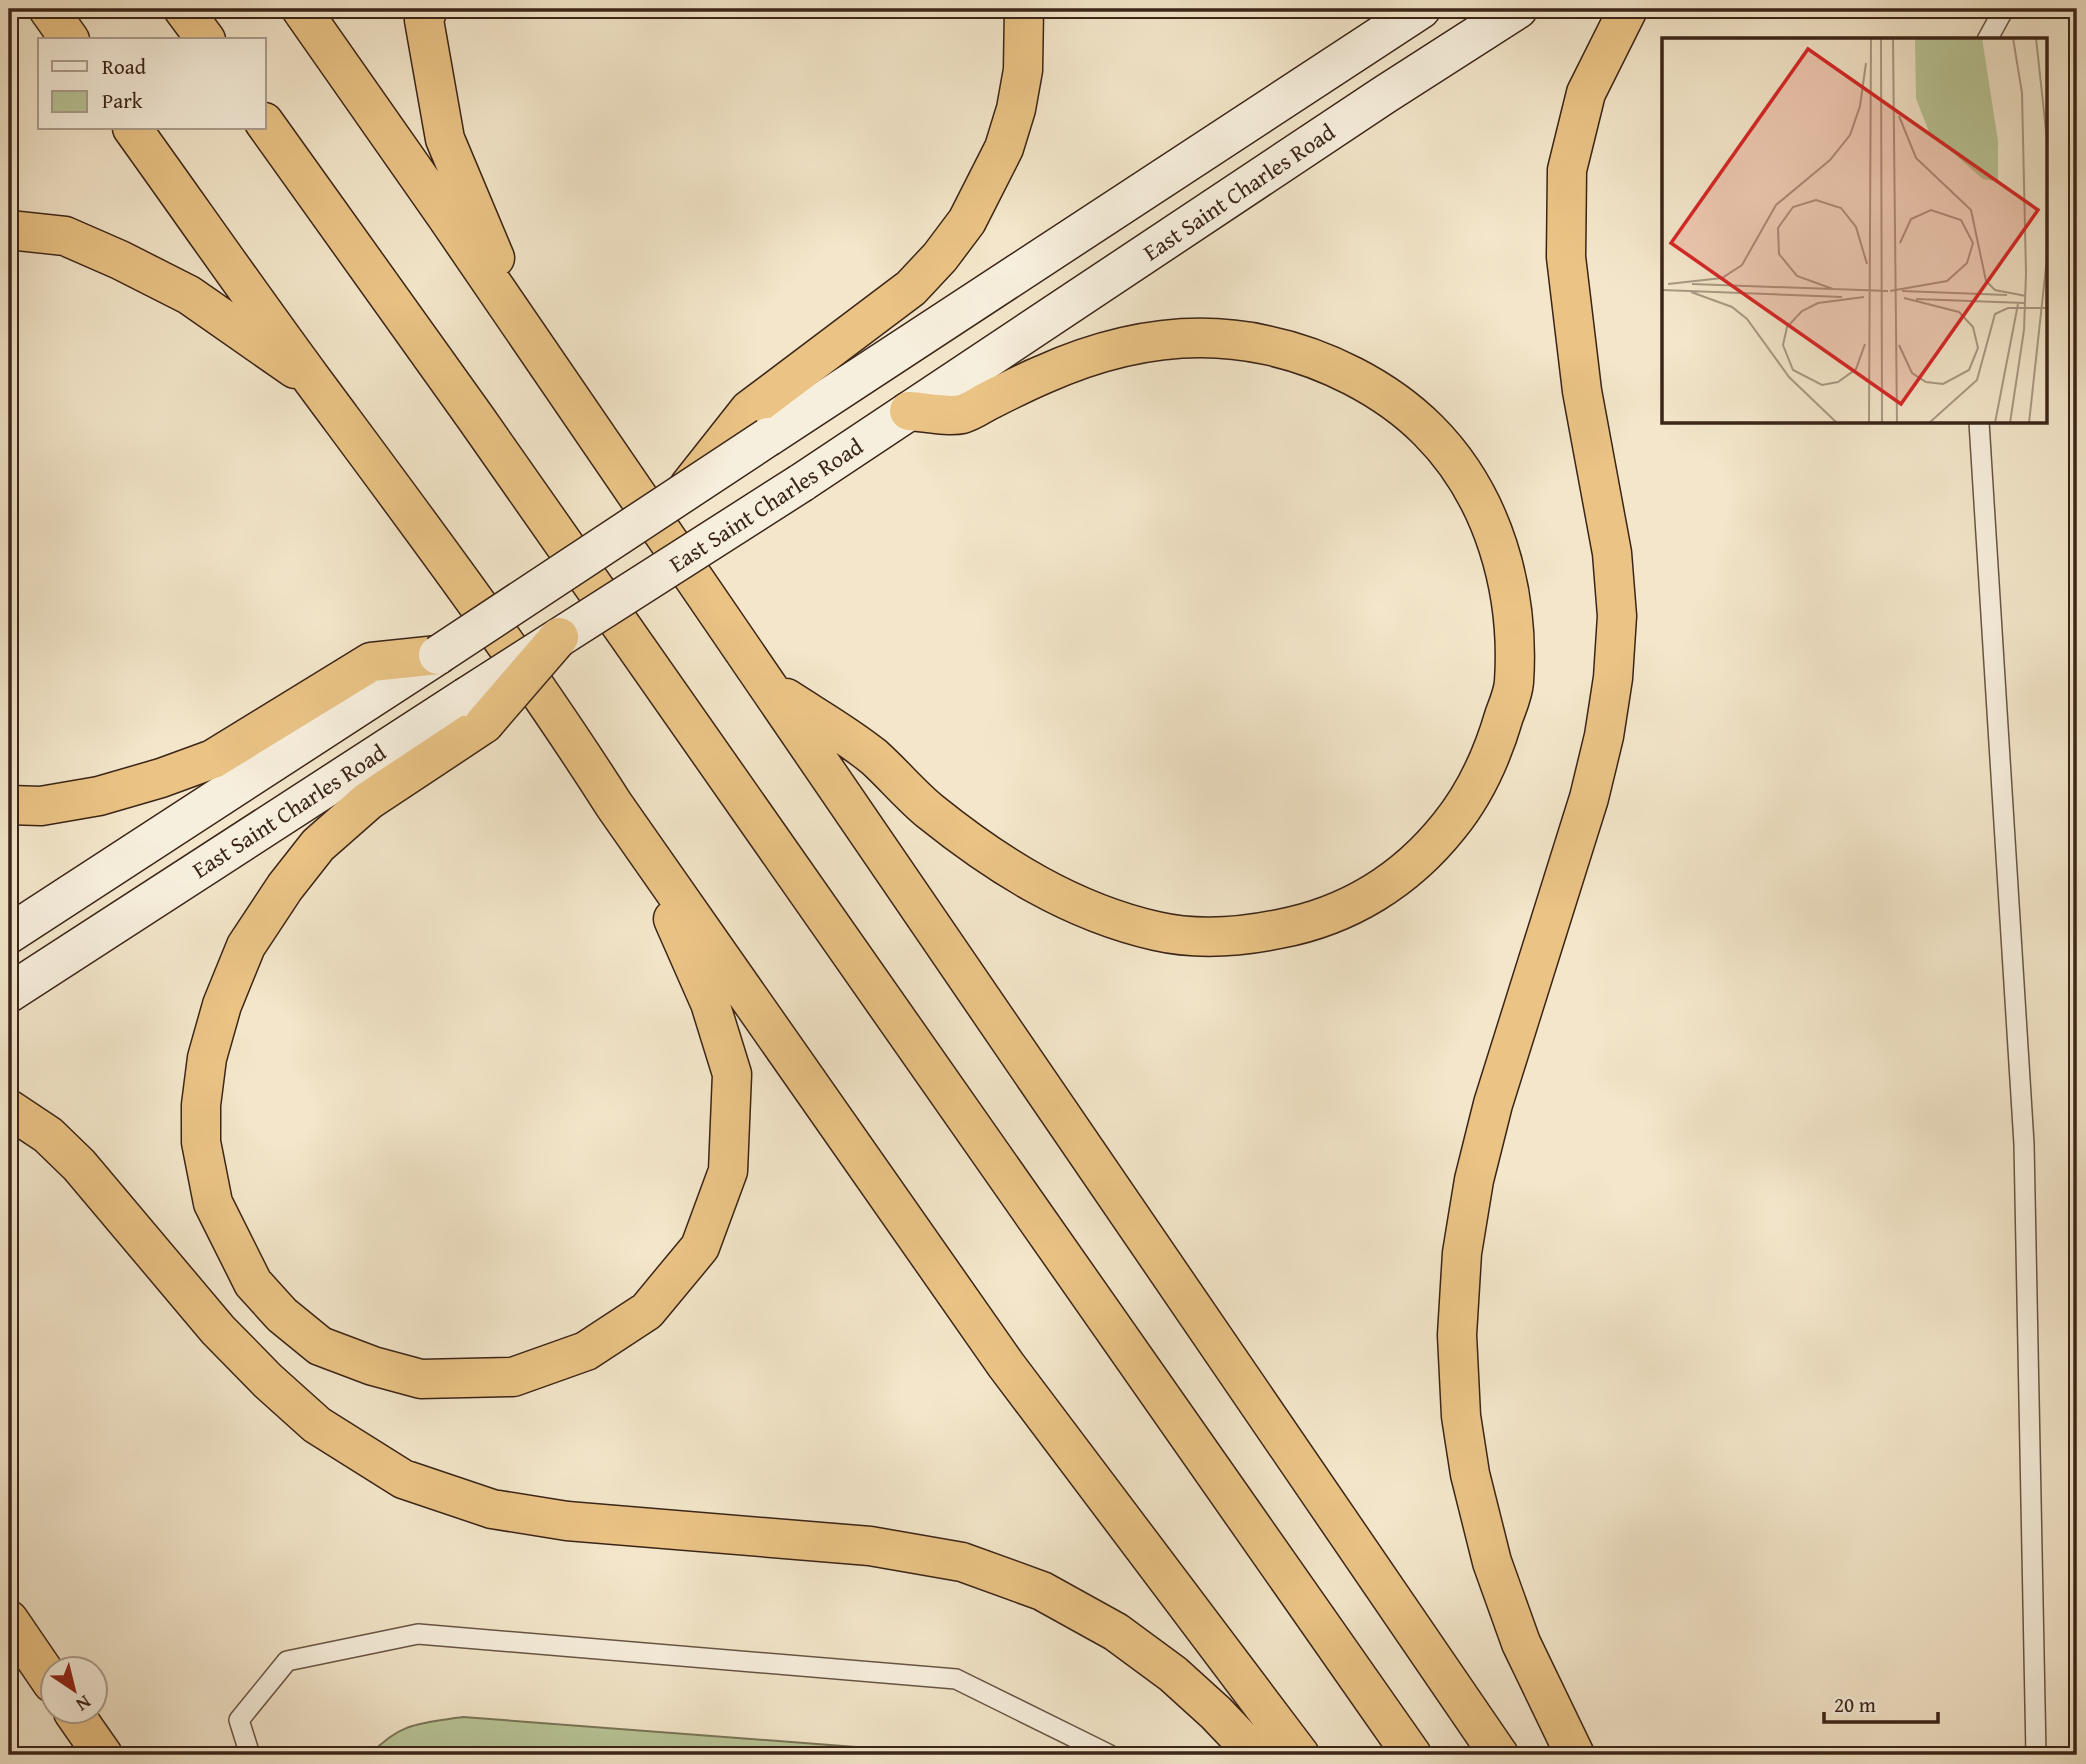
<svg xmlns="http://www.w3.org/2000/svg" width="2086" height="1764" viewBox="0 0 2086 1764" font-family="'Gentium Book Plus',serif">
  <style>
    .green { fill: #b9c698; stroke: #7a7658; stroke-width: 2 }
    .building { fill: #e4b497; stroke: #3b2518; stroke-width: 2 }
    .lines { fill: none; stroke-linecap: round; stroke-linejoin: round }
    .service-casing { stroke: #695544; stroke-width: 22 }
    .secondary-casing { stroke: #3b2518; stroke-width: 41 }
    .motorway-casing { stroke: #3b2518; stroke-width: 41 }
    .service { stroke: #f7efdd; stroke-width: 19 }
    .secondary { stroke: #f7efdd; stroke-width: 38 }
    .motorway { stroke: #eac385; stroke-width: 38 }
    .secondary-bridge-casing { stroke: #3b2518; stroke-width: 41; stroke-linecap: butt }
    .motorway-bridge-casing { stroke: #3b2518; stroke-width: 41; stroke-linecap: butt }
    .secondary-bridge { stroke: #f7efdd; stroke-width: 38 }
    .motorway-bridge { stroke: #eac385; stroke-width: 38 }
    .labels { text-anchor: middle; stroke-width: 6; stroke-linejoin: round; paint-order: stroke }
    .street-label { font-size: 23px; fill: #3b2518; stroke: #f7efdd }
    .inset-road { fill: none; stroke: #a99983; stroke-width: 2 }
    .view { fill: #d62828; fill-opacity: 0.15; stroke: #d62828; stroke-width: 3.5 }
    .inset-edge { fill: none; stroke: #3b2518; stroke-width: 3.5 }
  </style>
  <rect width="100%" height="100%" fill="#f3e6ca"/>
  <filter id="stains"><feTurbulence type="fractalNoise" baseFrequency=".00286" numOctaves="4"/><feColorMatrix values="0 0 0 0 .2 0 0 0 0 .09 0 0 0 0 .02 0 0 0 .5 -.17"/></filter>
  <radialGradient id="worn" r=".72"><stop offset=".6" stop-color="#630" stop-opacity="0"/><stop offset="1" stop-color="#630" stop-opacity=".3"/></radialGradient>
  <path class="green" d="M463 1717 908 1751 924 1755H370C400 1722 422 1723 463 1717Z"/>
  <path class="building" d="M2071 675H2077V707L2073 708Z"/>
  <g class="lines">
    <defs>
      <path id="service" d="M1987 40 2004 9
        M1979 422 2024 1144 2036 1755
        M250 1755 239 1720 287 1661 418 1634 956 1679 1110 1755"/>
      <path id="secondary" d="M768 437 1421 9
        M801 483 1384 95 1518 9
        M9 934 438 655
        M9 993 466 697"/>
      <path id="motorway" d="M48 9 70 40
        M183 9 206 40
        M301 9 446 216 1499 1755
        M428 9 424 20 445 139 495 258
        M264 122 475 417 1412 1755
        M132 128C193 213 252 298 314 382 417 521 521 659 614 805L1006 1365 1300 1755
        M9 230 65 236 120 260 189 295 295 369
        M689 486 749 410 911 288 940 257 967 221 1004 148 1016 109 1023 70 1024 9
        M786 698C815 717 847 735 874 757 894 775 911 796 931 812 998 866 1072 912 1156 931 1195 940 1240 937 1279 929 1348 916 1406 880 1449 826 1476 793 1492 757 1504 716 1508 705 1513 694 1514 682 1520 591 1494 496 1428 430 1386 388 1324 357 1266 345 1189 328 1113 343 1042 375 1023 383 1004 393 986 402 979 406 970 412 962 414 949 417 924 412 909 411
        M484 724 368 801 318 845 285 887 246 946 222 1005 207 1058 201 1105V1142L213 1203 253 1283 282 1315 320 1346 373 1366 421 1379 513 1377 586 1351 647 1311 700 1247 728 1171 732 1074 710 1003 673 919
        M9 805 41 806 99 796 161 778 213 759 371 662 438 655
        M9 1109 48 1135 79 1165 218 1330 268 1381 317 1425 403 1479 492 1509 567 1521 870 1546 962 1562 1042 1591 1116 1632 1173 1674 1216 1713 1256 1755
        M9 1620 52 1683
        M73 1712 103 1755
        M1575 1755 1521 1643 1492 1562 1470 1474 1461 1416 1457 1335 1462 1253 1474 1180 1493 1104 1589 798 1604 736 1613 678 1617 616 1612 553 1582 391 1566 257 1567 170 1586 93 1628 9"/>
    </defs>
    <use href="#service" class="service-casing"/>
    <use href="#secondary" class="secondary-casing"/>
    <use href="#motorway" class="motorway-casing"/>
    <use href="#service" class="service"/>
    <use href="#secondary" class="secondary"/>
    <use href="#motorway" class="motorway"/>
    <defs>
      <path id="secondary-bridge" d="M438 655 768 437
        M466 697 801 483"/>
      <path id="motorway-bridge" d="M484 724 559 637"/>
    </defs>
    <use href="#secondary-bridge" class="secondary-bridge-casing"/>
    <use href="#motorway-bridge" class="motorway-bridge-casing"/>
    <use href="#secondary-bridge" class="secondary-bridge"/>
    <use href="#motorway-bridge" class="motorway-bridge"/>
  </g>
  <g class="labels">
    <g class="street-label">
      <text transform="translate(1239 192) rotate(-34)" y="8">East Saint Charles Road</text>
      <text transform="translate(766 505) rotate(-33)" y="8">East Saint Charles Road</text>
      <text transform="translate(289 811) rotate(-33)" y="8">East Saint Charles Road</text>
    </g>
  </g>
  <g transform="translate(1662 38)">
    <rect width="385" height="385" fill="#f3e6ca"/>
    <path d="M253 0H320L336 103V144L321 141 267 94 254 60Z" fill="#b9c698"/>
    <path class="inset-road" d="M219 0 220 385M231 0 235 385M374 0 385 102M237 78 254 120 309 172 324 243 333 252 364 258M6 246 60 240 80 227 114 167 168 122 188 97 198 68 204 25M30 246 226 253M171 251 135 238 117 216 116 190 131 169 154 162 179 170 194 189 205 226M0 252 180 259M228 253 285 243 305 225 311 205 299 182 269 172 249 181 238 205M240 253 345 257M29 254 70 269 85 281 127 339 175 385M202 259 156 265 140 273 125 289 121 307 131 332 160 347 176 344 194 331 203 306M254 261 362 265M237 307 250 335 264 344 281 346 307 332 316 310 311 289 297 274 242 260M207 385 209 0M267 385 315 342 333 276 346 270H385M333 385 356 266M348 385 362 292 364 235 360 55 351 0M367 385 385 220"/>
    <path class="view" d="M146 11 376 172 239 366 9 205Z"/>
    <rect width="385" height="385" class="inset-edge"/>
  </g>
  <rect width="2086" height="1764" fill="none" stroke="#f3e6ca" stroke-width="35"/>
  <rect x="10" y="10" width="2065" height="1743" fill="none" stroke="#3b2518" stroke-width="3.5"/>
  <rect x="18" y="18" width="2051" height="1729" fill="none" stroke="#3b2518" stroke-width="2"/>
  <rect x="38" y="38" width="228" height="91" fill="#f7efdd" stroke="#ac9e8e" stroke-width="2"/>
  <rect x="52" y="61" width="35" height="10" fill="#f7efdd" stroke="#ac9e8e" stroke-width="2"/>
  <text x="102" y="74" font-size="21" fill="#3b2518">Road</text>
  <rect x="52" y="91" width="35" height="21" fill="#b9c698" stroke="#ac9e8e" stroke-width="2"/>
  <text x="102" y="108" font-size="21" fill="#3b2518">Park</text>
  <g transform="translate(74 1690) rotate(145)"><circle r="33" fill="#f7efdd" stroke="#ac9e8e" stroke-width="2"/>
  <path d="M0-5L12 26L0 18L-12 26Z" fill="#8f2418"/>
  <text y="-10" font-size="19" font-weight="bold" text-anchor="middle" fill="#3b2518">N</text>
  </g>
  <path d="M1824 1712v10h114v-10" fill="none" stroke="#3b2518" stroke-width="3.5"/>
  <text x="1834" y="1712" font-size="21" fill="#3b2518" stroke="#f7efdd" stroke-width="5" paint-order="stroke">20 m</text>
  <rect width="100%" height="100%" filter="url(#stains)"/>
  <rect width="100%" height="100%" fill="url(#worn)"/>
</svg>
